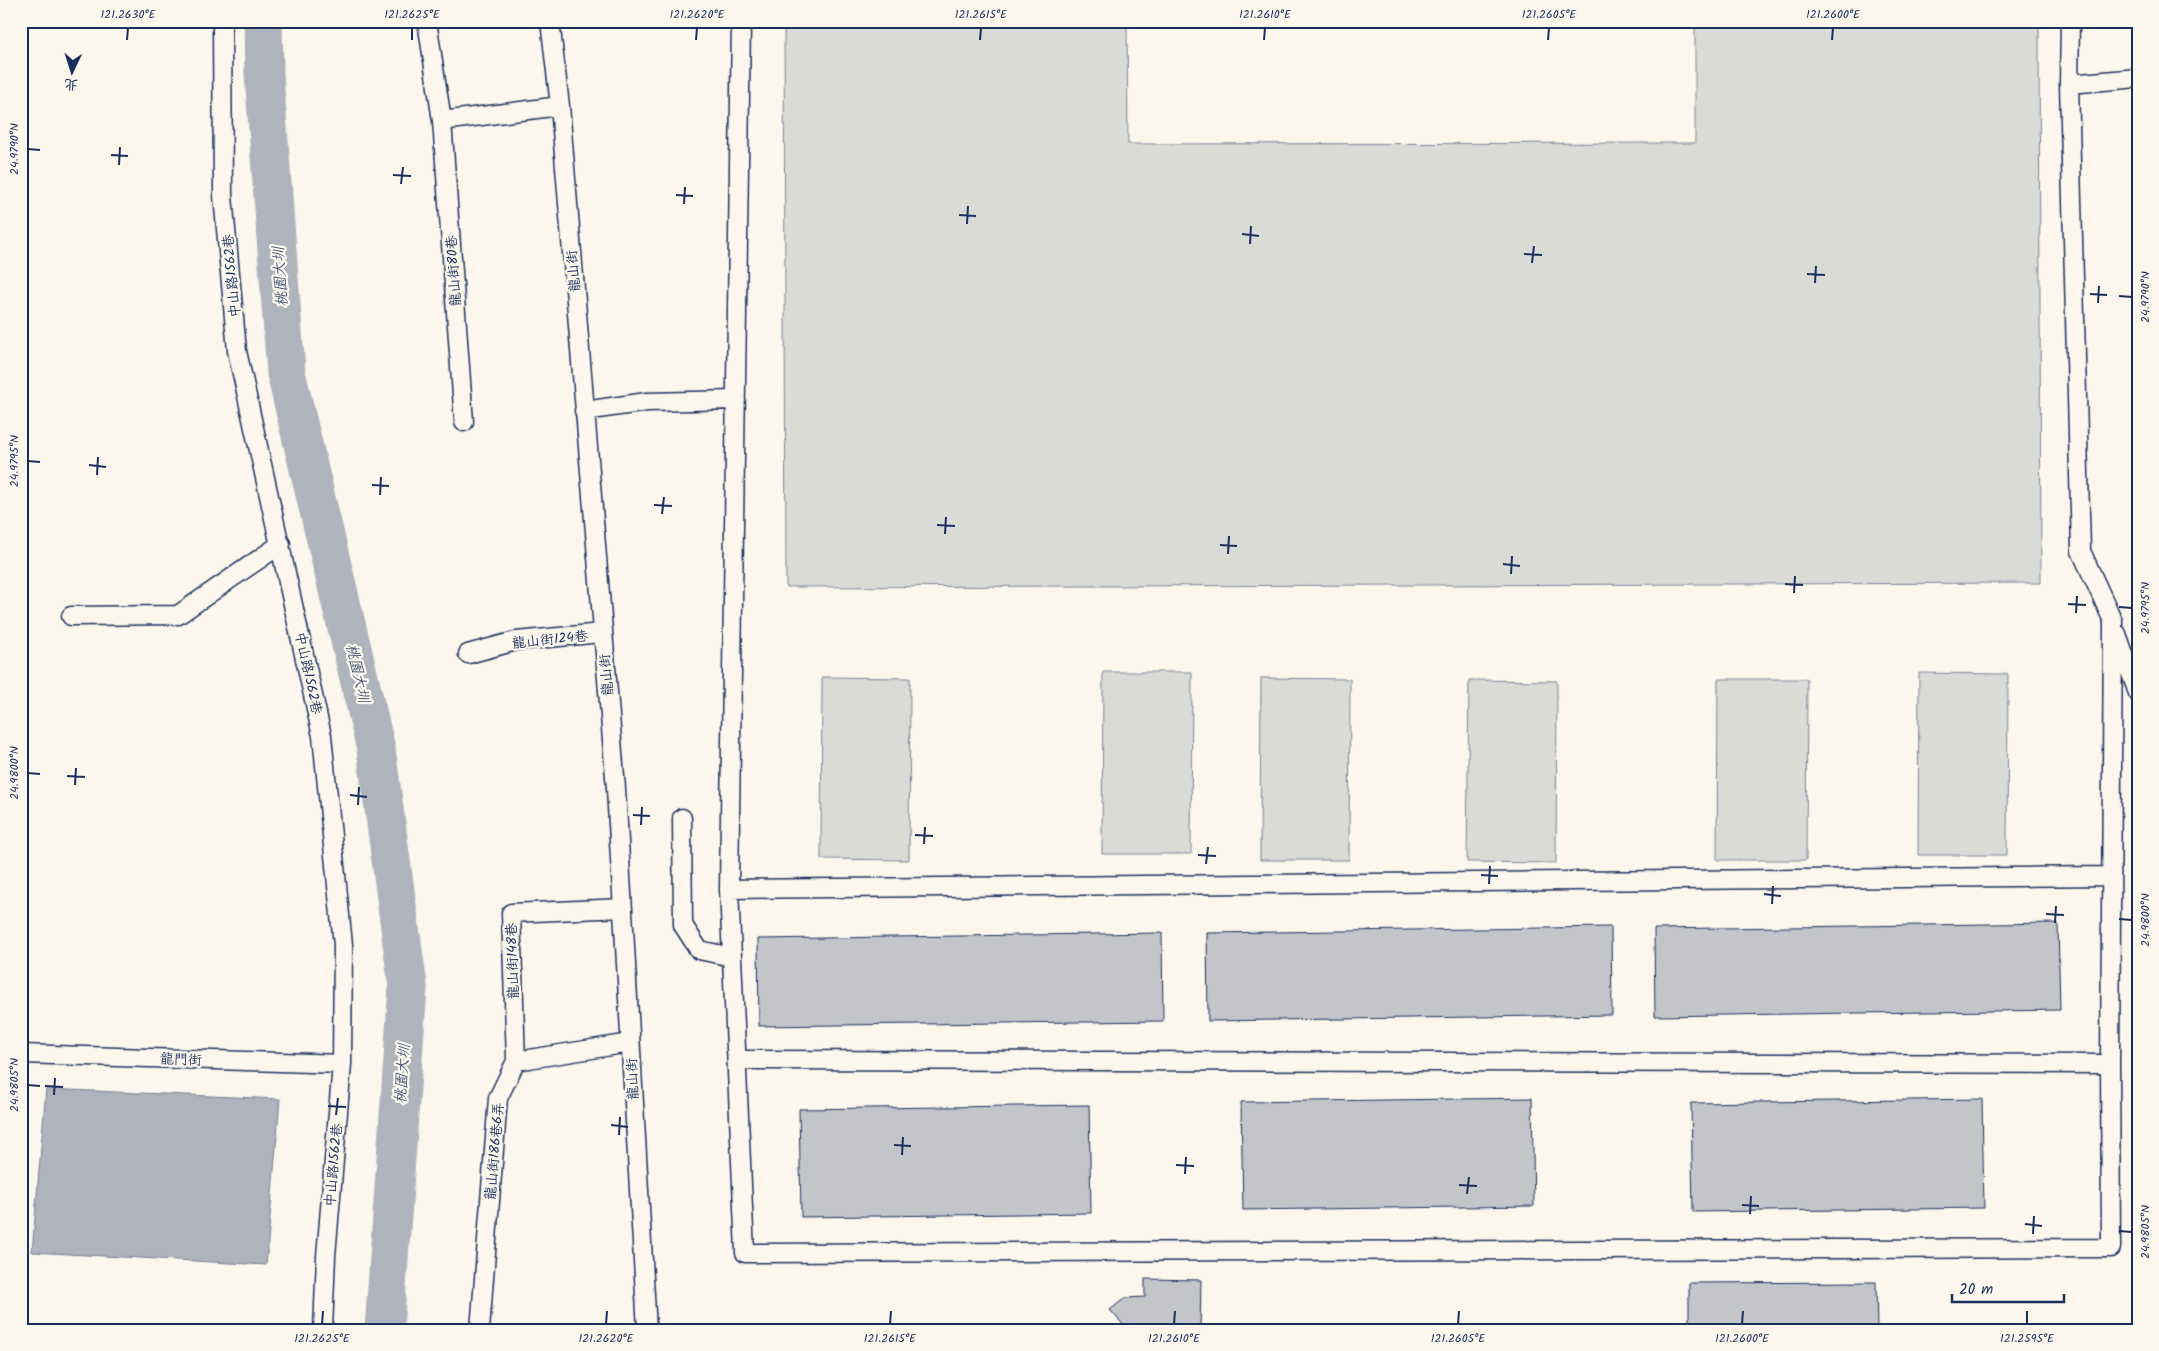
<svg xmlns="http://www.w3.org/2000/svg" width="2159" height="1351" viewBox="0 0 2159 1351" font-family="Kalam,'LXGW WenKai TC',sans-serif">
  <style>
    .green { fill: #dadad7; stroke: #7a849a }
    .water { fill: #afb3bb; stroke: #747e96 }
    .lines { fill: none; stroke-linecap: round; stroke-linejoin: round }
    .canal { stroke: #afb3bb; stroke-width: 39 }
    .building { fill: #c3c5c9; stroke: #1b2f5e }
    .service-casing { stroke: #1b2f5e; stroke-width: 21 }
    .service { stroke: #fbf7ec; stroke-width: 18 }
    .ticks { fill: none; stroke: #1b2f5e; stroke-width: 2 }
    .labels { text-anchor: middle; stroke-width: 4.5; stroke-linejoin: round; paint-order: stroke }
    .street-label { font-size: 14px; fill: #1b2f5e; stroke: #fbf7ec }
    .water-label { font-size: 15px; font-style: italic; fill: #47577a; stroke: #fbf7ec }
    .neatline { fill: none; stroke: #1b2f5e; stroke-width: 2 }
    .ticks-label { font-size: 12px; text-anchor: middle; fill: #1b2f5e }
  </style>
  <rect width="100%" height="100%" fill="#fbf7ec"/>
  <filter id="ink" filterUnits="userSpaceOnUse"><feTurbulence type="fractalNoise" baseFrequency=".02" numOctaves="2"/><feDisplacementMap in="SourceGraphic" scale="10" xChannelSelector="R" yChannelSelector="G"/><feConvolveMatrix kernelMatrix="1 2 1 2 8 2 1 2 1" color-interpolation-filters="sRGB"/></filter>
  <g filter="url(#ink)">
    <path class="green" d="M784 21H1127L1128 144 1695 143V21H2039L2041 583 786 587Z
      M1103 672H1192L1191 854H1102Z
      M1919 673 2008 674 2007 855H1918Z
      M822 677 910 678 909 860 821 859Z
      M1261 678 1350 679 1349 860H1260Z
      M1718 679H1807L1806 860H1717Z
      M1469 680 1557 681 1556 863 1467 862Z"/>
    <path class="water" d="M46 1089 280 1099 266 1265 32 1252Z"/>
    <g class="lines">
      <path class="canal" d="M263 21 264 74 286 373 376 749 408 987 384 1330"/>
    </g>
    <path class="building" d="M2058 923 2060 1010 1655 1016 1654 929Z
      M1611 927 1612 1015 1208 1021 1207 933Z
      M1162 933 1163 1021 759 1026 758 939Z
      M1532 1098 1534 1206 1243 1210 1241 1102Z
      M1982 1099 1984 1208 1693 1212 1691 1103Z
      M1089 1105 1091 1213 801 1217 799 1109Z
      M1145 1279 1201 1280 1200 1330H1128L1110 1310 1125 1298 1145 1297Z
      M1876 1282 1877 1330H1689V1283Z"/>
    <g class="lines">
      <defs>
        <path id="service" d="M222 21 223 196 237 351 322 736 343 945 342 1064 326 1256 323 1330
          M427 21 442 121 464 422
          M550 21 560 106 616 789 647 1330
          M2070 21 2069 84 2138 78
          M442 121 560 106
          M584 411 647 402 736 400
          M71 616 178 615 281 544
          M2117 634 2138 693
          M468 654 516 641 602 633
          M682 818 683 925 699 950 732 957
          M729 889 741 21
          M21 1054 342 1064
          M738 1060 2110 1064 2113 621 2081 551 2069 84
          M516 1061 511 913 623 908
          M2110 1064 2111 1248 745 1253 729 889 2111 876
          M480 1330 498 1098 516 1061 630 1043"/>
      </defs>
      <use href="#service" class="service-casing"/>
      <use href="#service" class="service"/>
    </g>
  </g>
  <path class="ticks" d="M127 40 128 28M412 40V28M696 40 697 28M980 40 981 28M1264 40 1265 28M1548 40 1549 28M1832 40 1833 28M28 149 40 150M111 155 128 156M119 165 120 147M393 175 411 176M401 184 403 167M676 195 693 196M684 204 685 187M959 215 976 216M967 224 968 206M1242 234 1259 236M1250 244 1251 226M1524 254 1542 255M1532 263 1534 246M1807 274 1825 275M1815 283 1816 266M2090 294 2107 295M2119 296 2132 297M2098 303 2099 286M28 461 40 462M89 465 106 467M97 475 98 457M372 485 389 486M380 495 381 477M654 505 672 506M662 514 664 497M937 525 955 526M945 534 946 517M1220 545 1237 546M1228 554 1229 536M1503 564 1520 566M1511 574 1512 556M1785 584 1803 585M1794 593 1795 576M2068 604 2086 605M2119 607 2132 608M2076 613 2077 596M28 773 40 774M67 776 85 777M75 785 76 768M350 795 367 797M358 805 359 787M633 815 650 816M641 825 642 807M915 835 933 836M924 844 925 827M1198 855 1216 856M1206 864 1208 847M1481 875 1498 876M1489 884 1490 866M1764 894 1781 896M1772 904 1773 886M2046 914 2064 915M2119 919 2132 920M2055 923 2056 906M28 1085 40 1086M45 1086 63 1087M54 1095 55 1078M328 1106 346 1107M336 1115 338 1098M611 1125 628 1127M619 1135 620 1117M894 1145 911 1146M902 1155 903 1137M1176 1165 1194 1166M1185 1174 1186 1157M1459 1185 1477 1186M1467 1194 1469 1177M1742 1205 1759 1206M1750 1214 1751 1196M2025 1224 2042 1226M2119 1231 2132 1232M2033 1234 2034 1216M322 1324 323 1311M606 1324 607 1311M890 1324 891 1311M1174 1324 1175 1311M1458 1324 1459 1311M1742 1324 1743 1311M2027 1324V1311"/>
  <g class="labels">
    <g class="street-label">
      <text transform="translate(453 271) rotate(-94)" y="5">龍山街80巷</text>
      <text transform="translate(573 271) rotate(-95)" y="5">龍山街</text>
      <text transform="translate(231 276) rotate(-95)" y="5">中山路1562巷</text>
      <text transform="translate(550 639) rotate(-6)" y="5">龍山街124巷</text>
      <text transform="translate(309 673) rotate(78)" y="5">中山路1562巷</text>
      <text transform="translate(606 675) rotate(-95)" y="5">龍山街</text>
      <text transform="translate(512 961) rotate(-92)" y="5">龍山街148巷</text>
      <text transform="translate(181 1059) rotate(2)" y="5">龍門街</text>
      <text transform="translate(632 1079) rotate(-93)" y="5">龍山街</text>
      <text transform="translate(494 1151) rotate(-85)" y="5">龍山街186巷6弄</text>
      <text transform="translate(333 1165) rotate(-85)" y="5">中山路1562巷</text>
    </g>
    <g class="water-label">
      <text transform="translate(280 277) rotate(-94)" y="5">桃園大圳</text>
      <text transform="translate(358 673) rotate(77)" y="5">桃園大圳</text>
      <text transform="translate(402 1074) rotate(-86)" y="5">桃園大圳</text>
    </g>
  </g>
  <rect width="2159" height="1351" fill="none" stroke="#fbf7ec" stroke-width="55"/>
  <g transform="translate(72 72) rotate(184)" stroke="#fbf7ec" stroke-width="4" paint-order="stroke">
  <path d="M0-4L9 19L0 12L-9 19Z" fill="#1b2f5e"/>
  <text y="-8" font-size="14" font-weight="bold" text-anchor="middle" fill="#1b2f5e">北</text>
  </g>
  <path d="M1952 1294v8h112v-8" fill="none" stroke="#1b2f5e" stroke-width="2.5"/>
  <text x="1959" y="1294" font-size="15" fill="#1b2f5e" stroke="#fbf7ec" stroke-width="4" paint-order="stroke">20 m</text>
  <rect x="28" y="28" width="2104" height="1296" class="neatline"/>
  <g class="ticks-label">
    <text x="128" y="18">121.2630°E</text>
    <text x="412" y="18">121.2625°E</text>
    <text x="697" y="18">121.2620°E</text>
    <text x="981" y="18">121.2615°E</text>
    <text x="1265" y="18">121.2610°E</text>
    <text x="1549" y="18">121.2605°E</text>
    <text x="1833" y="18">121.2600°E</text>
    <text transform="translate(14 149) rotate(-90)" y="4">24.9790°N</text>
    <text transform="translate(2145 297) rotate(-90)" y="4">24.9790°N</text>
    <text transform="translate(14 461) rotate(-90)" y="4">24.9795°N</text>
    <text transform="translate(2145 608) rotate(-90)" y="4">24.9795°N</text>
    <text transform="translate(14 773) rotate(-90)" y="4">24.9800°N</text>
    <text transform="translate(2145 920) rotate(-90)" y="4">24.9800°N</text>
    <text transform="translate(14 1085) rotate(-90)" y="4">24.9805°N</text>
    <text transform="translate(2145 1232) rotate(-90)" y="4">24.9805°N</text>
    <text x="322" y="1342">121.2625°E</text>
    <text x="606" y="1342">121.2620°E</text>
    <text x="890" y="1342">121.2615°E</text>
    <text x="1174" y="1342">121.2610°E</text>
    <text x="1458" y="1342">121.2605°E</text>
    <text x="1742" y="1342">121.2600°E</text>
    <text x="2027" y="1342">121.2595°E</text>
  </g>
</svg>
